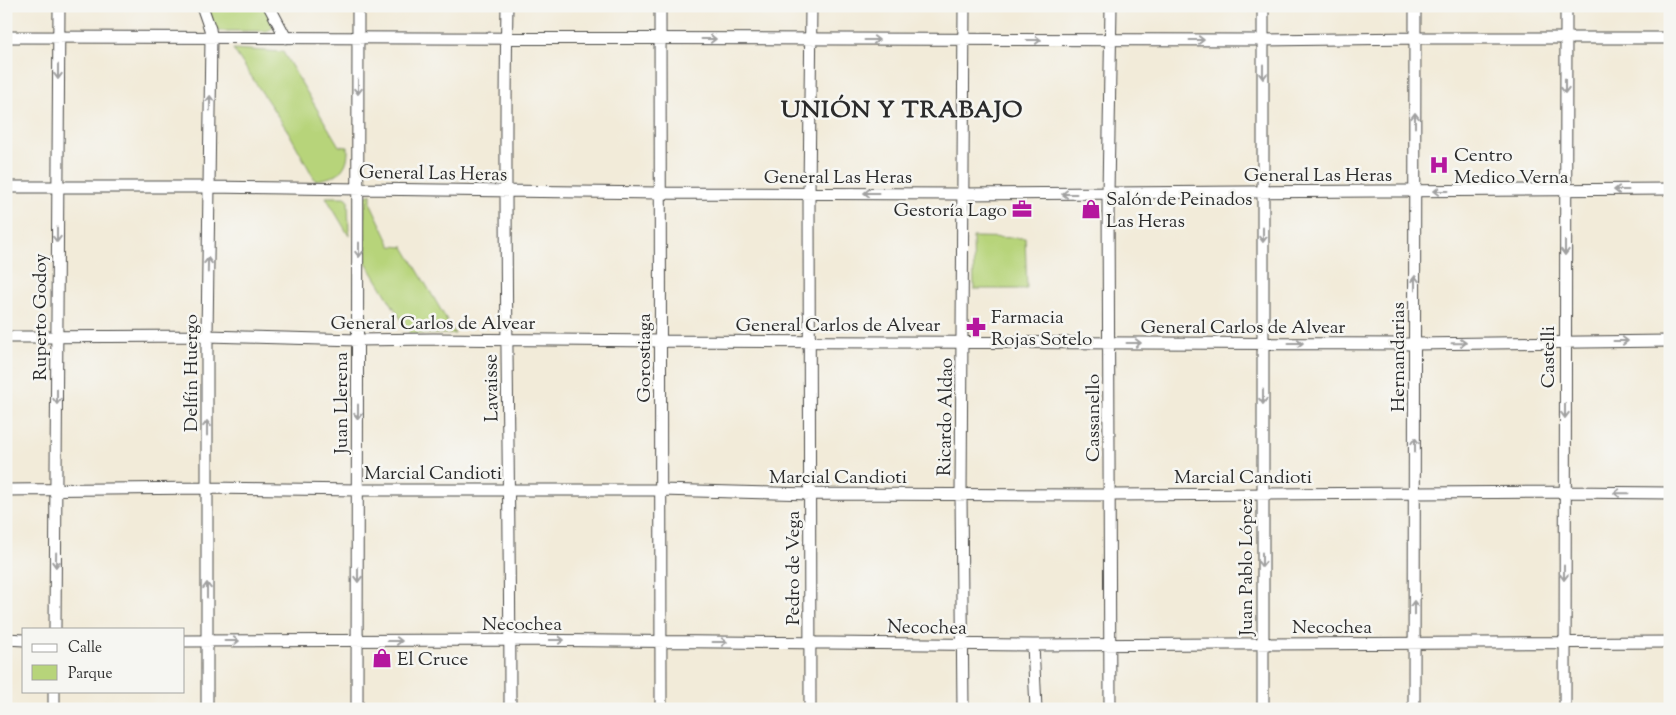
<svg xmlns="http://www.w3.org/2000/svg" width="1676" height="715" viewBox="0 0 1676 715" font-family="'Sorts Mill Goudy',serif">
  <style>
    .green { fill: #b7d47a; stroke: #718052 }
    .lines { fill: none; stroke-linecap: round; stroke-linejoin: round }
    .street-casing { stroke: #494845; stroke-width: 13 }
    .street { stroke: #fff; stroke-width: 11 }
    .oneway { stroke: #a0a0a0 }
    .labels { text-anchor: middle; stroke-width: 5; stroke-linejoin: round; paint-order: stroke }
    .poi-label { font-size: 19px; fill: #2b2b2b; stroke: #f6f6f2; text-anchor: start }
    .street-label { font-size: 19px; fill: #2b2b2b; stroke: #f6f6f2 }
    .district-label { font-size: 24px; font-weight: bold; letter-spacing: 1px; fill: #2b2b2b; stroke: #f6f6f2 }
  </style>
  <rect width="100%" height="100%" fill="#f6f6f2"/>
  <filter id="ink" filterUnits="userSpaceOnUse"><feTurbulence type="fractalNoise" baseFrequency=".02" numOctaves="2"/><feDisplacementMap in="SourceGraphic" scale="10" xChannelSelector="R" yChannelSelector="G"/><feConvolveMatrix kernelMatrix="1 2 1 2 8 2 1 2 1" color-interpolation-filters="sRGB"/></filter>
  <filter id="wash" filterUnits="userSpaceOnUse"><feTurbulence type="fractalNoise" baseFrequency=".0096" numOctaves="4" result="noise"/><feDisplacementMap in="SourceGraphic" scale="20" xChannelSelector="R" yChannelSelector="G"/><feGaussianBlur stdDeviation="1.12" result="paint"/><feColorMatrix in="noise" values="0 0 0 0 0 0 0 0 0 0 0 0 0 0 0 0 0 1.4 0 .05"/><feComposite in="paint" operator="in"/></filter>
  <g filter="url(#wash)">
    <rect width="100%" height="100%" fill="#f2ebd9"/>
    <path class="green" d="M207 6H266L274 24 271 29 267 31H214Z
      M233 49 283 52 339 146 348 147C349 169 338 178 315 180L289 133Z
      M371 194V204L391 246 404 247 455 334H410L364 259V199L366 196Z
      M326 197H345L348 199 349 236Z
      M973 237 1025 238 1027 289H974Z"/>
  </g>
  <g filter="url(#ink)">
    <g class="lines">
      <defs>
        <path id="street" d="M202 6 210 29 211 37 207 336V709
          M269 6 286 38
          M507 6C503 240 510 475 510 709
          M660 6 661 709
          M6 37 1263 40 1415 38H1670
          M6 187H208L659 193 962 194 1670 189
          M6 337 207 336 358 340 433 339 661 341 1415 344 1670 341
          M6 490 208 488 358 490H661L810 494 1110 495 1565 492 1670 493
          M55 629 59 6
          M6 639 24 640
          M184 641 510 640 1033 645 1670 642
          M1033 645 1036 709
          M54 709V691
          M357 709 358 6
          M810 709 809 193 811 6
          M963 709 961 494 964 6
          M1110 709 1108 194 1111 6
          M1263 709V6
          M1414 709 1415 6
          M1565 709 1566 6"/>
      </defs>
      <use href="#street" class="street-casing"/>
      <use href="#street" class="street"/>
    </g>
    <defs><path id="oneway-shaft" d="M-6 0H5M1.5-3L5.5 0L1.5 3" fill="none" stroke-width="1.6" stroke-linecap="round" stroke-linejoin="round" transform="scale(1.25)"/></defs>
    <g class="oneway">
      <use href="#oneway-shaft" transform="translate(709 39)"/>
      <use href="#oneway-shaft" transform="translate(872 40)"/>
      <use href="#oneway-shaft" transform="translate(1034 40)"/>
      <use href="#oneway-shaft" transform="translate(1197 40)"/>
      <use href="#oneway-shaft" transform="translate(58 72) rotate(90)"/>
      <use href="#oneway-shaft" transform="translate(1263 72) rotate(90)"/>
      <use href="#oneway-shaft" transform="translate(1565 86) rotate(90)"/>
      <use href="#oneway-shaft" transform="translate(358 87) rotate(90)"/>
      <use href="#oneway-shaft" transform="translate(210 103) rotate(-89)"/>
      <use href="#oneway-shaft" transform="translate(1415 120) rotate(-90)"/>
      <use href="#oneway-shaft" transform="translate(1621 190) rotate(180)"/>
      <use href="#oneway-shaft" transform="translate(1441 191) rotate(180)"/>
      <use href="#oneway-shaft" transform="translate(871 193) rotate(-180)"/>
      <use href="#oneway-shaft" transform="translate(1069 194) rotate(-180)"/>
      <use href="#oneway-shaft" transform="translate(57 235) rotate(90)"/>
      <use href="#oneway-shaft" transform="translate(1263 235) rotate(90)"/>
      <use href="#oneway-shaft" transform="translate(1565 248) rotate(90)"/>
      <use href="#oneway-shaft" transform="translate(359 250) rotate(90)"/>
      <use href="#oneway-shaft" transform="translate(208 265) rotate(-89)"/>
      <use href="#oneway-shaft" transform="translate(1415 283) rotate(-90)"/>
      <use href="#oneway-shaft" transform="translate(1621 341)"/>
      <use href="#oneway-shaft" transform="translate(1134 343)"/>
      <use href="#oneway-shaft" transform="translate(1296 343)"/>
      <use href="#oneway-shaft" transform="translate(1459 343) rotate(-1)"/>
      <use href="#oneway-shaft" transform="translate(57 397) rotate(90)"/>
      <use href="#oneway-shaft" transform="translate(1263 397) rotate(90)"/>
      <use href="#oneway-shaft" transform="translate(1565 411) rotate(90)"/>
      <use href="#oneway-shaft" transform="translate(358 412) rotate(90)"/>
      <use href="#oneway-shaft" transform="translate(207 428) rotate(-90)"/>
      <use href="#oneway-shaft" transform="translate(1415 445) rotate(-90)"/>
      <use href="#oneway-shaft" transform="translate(1621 493) rotate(-179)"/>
      <use href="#oneway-shaft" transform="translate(56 560) rotate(91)"/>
      <use href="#oneway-shaft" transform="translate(1262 560) rotate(90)"/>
      <use href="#oneway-shaft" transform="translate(1564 573) rotate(90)"/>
      <use href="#oneway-shaft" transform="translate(358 575) rotate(90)"/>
      <use href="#oneway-shaft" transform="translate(207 590) rotate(-90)"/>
      <use href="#oneway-shaft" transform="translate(1414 608) rotate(-90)"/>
      <use href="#oneway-shaft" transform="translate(557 640)"/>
      <use href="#oneway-shaft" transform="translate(232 641)"/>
      <use href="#oneway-shaft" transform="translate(395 641)"/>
      <use href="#oneway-shaft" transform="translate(720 642)"/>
    </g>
  </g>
  <defs>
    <symbol id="hospital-bare" viewBox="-9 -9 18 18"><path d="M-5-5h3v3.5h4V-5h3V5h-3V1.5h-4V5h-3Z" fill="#b5179e" stroke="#f6f6f2" stroke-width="2.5" paint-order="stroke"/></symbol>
    <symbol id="office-bare" viewBox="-9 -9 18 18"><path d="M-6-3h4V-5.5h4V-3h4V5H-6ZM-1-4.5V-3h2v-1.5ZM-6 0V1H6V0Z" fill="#b5179e" stroke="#f6f6f2" stroke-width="2.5" paint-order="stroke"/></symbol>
    <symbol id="shop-bare" viewBox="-9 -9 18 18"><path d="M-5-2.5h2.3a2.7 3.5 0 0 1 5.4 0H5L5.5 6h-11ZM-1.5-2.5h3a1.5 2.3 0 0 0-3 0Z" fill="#b5179e" stroke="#f6f6f2" stroke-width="2.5" paint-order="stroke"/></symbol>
    <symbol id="pharmacy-bare" viewBox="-9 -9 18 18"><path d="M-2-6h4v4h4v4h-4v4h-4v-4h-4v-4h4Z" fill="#b5179e" stroke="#f6f6f2" stroke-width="2.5" paint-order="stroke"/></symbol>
  </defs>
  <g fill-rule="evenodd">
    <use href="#hospital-bare" x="1425" y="151" width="28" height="28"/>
    <use href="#office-bare" x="1008" y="195" width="28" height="28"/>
    <use href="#shop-bare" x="1077" y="195" width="28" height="28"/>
    <use href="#pharmacy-bare" x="962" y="313" width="28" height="28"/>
    <use href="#shop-bare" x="368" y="644" width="28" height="28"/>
  </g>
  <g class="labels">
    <g class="poi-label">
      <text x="1454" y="161">Centro<tspan x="1454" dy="22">Medico Verna</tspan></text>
      <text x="1106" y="205">Salón de Peinados<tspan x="1106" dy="22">Las Heras</tspan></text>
      <text x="1007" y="216" text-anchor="end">Gestoría Lago</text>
      <text x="991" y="323">Farmacia<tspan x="991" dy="22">Rojas Sotelo</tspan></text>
      <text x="397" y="665">El Cruce</text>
    </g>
    <g class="street-label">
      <text transform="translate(433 172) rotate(1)" y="7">General Las Heras</text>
      <text x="1318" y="181">General Las Heras</text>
      <text x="838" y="183">General Las Heras</text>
      <text transform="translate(39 317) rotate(-90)" y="7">Ruperto Godoy</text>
      <text x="433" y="329">General Carlos de Alvear</text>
      <text x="838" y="331">General Carlos de Alvear</text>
      <text x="1243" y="333">General Carlos de Alvear</text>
      <text transform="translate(1397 357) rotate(-90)" y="7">Hernandarias</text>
      <text transform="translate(1547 357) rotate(-90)" y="7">Castelli</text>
      <text transform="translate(643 358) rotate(-90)" y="7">Gorostiaga</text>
      <text transform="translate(190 373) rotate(-90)" y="7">Delfín Huergo</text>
      <text transform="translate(490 388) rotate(-91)" y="7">Lavaisse</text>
      <text transform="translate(340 403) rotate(-90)" y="7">Juan Llerena</text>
      <text transform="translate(944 417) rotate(-89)" y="7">Ricardo Aldao</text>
      <text transform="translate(1092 418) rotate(-90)" y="7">Cassanello</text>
      <text x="433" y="479">Marcial Candioti</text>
      <text x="838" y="483">Marcial Candioti</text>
      <text x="1243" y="483">Marcial Candioti</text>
      <text transform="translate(1245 567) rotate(-90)" y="7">Juan Pablo López</text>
      <text transform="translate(792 568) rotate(-90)" y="7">Pedro de Vega</text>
      <text x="522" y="630">Necochea</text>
      <text transform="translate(927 626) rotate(1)" y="7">Necochea</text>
      <text x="1332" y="633">Necochea</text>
    </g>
    <g class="district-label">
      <text x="902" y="117">UNIÓN Y TRABAJO</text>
    </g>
  </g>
  <rect width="1676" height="715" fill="none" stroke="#f6f6f2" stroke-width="25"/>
  <rect x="22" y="628" width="162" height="65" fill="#f6f6f2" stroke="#a5a5a2"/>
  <rect x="32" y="644" width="25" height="8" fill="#ffffff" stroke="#a5a5a2"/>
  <text x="68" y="652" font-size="15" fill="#2b2b2b">Calle</text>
  <rect x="32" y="665" width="25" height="15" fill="#b7d47a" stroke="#a5a5a2"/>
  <text x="68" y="678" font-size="15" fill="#2b2b2b">Parque</text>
</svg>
